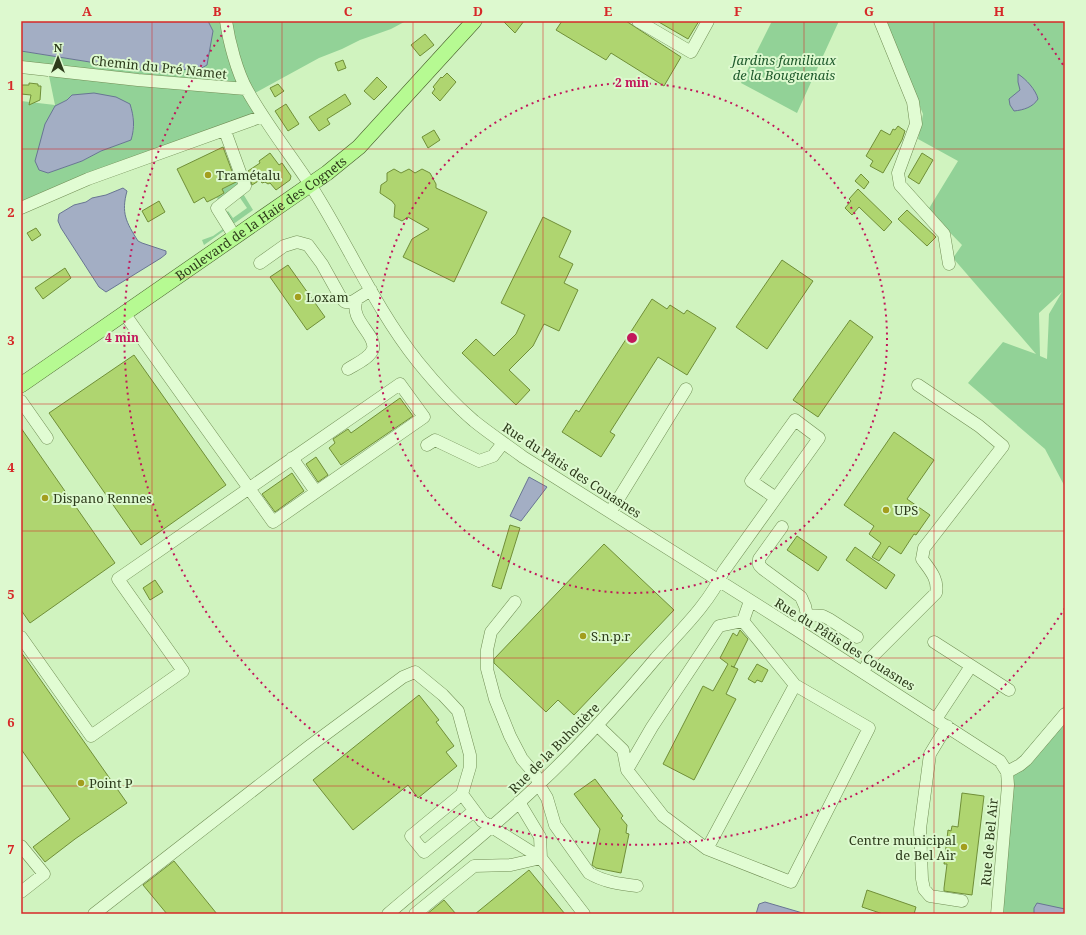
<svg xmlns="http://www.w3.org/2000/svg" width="1086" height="935" viewBox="0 0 1086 935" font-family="'Noto Serif',serif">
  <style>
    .green { fill: #92d297; fill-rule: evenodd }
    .water { fill: #a3aec4; stroke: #687593 }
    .building { fill: #afd570; stroke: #708f38 }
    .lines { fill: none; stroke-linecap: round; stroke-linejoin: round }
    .minor-casing { stroke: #718e55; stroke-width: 13 }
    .major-casing { stroke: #465b2a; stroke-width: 16 }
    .minor { stroke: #e1fcd3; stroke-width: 12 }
    .major { stroke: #b6fa92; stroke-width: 15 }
    .grid { fill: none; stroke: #d62828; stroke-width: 1; stroke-opacity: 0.55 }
    .ring { fill: none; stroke: #c2185b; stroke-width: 2; stroke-dasharray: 2 4 }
    .poi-dot { fill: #a39e1e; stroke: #ddf9cf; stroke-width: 1.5 }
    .labels { text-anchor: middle; stroke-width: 4; stroke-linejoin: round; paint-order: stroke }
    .park-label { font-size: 13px; font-style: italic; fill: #1f5a2c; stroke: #ddf9cf }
    .street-label { font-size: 13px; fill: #2d3b1b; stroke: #ddf9cf }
    .poi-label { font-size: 13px; fill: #2d3b1b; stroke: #ddf9cf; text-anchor: start }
    .centre { fill: #c2185b; stroke: #ddf9cf; stroke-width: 2 }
    .ring-label { font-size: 12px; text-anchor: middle; font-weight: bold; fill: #c2185b; stroke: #ddf9cf; stroke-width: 4; stroke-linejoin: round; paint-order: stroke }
    .neatline { fill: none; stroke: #d62828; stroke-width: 1.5 }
    .grid-label { font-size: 13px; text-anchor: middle; font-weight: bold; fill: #d62828 }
  </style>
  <rect width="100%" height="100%" fill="#d0f3bf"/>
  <path class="green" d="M208 21H406L391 29 360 40 342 49 319 58 255 93 258 116 21 211V101L55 105 47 66 21 62V51L146 71 200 69 213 31ZM72 95H82L133 115 134 128 131 140 101 151 82 161 48 173 55 106 67 100Z
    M772 21H839L797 113 741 83Z
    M884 21H1065V484L1064 485 1045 449 968 383 1003 342 1036 354 953 258 962 245 928 210 958 161 918 139 923 114ZM1062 292 1049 314 1047 359 1040 356 1039 313Z
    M239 180 240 184 218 200 217 197 224 194 222 189Z
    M242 192 253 210 232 225 226 213 228 211 233 218 247 208 238 195Z
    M223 229 225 230 204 245 202 240 213 236Z
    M1065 705V914H997L1007 772Z"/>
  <path class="water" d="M21 21H208L213 31 207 65 200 69 146 71 21 51Z
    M1018 74C1026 79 1036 90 1038 99 1033 107 1024 110 1014 111L1010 105 1009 99 1020 90 1018 82Z
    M94 93 116 97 130 104C134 117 135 127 131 140L101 151 82 161 48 173 39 170 35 161 45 124 55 106 67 100 72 95Z
    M123 188 127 191C121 213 126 222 138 241L142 243 166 251V254L161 258 106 292 99 287 61 228 58 221 59 214 74 205 86 202 92 198 106 195Z
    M529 477 547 487 521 521 510 516Z
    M765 902 806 914H756L759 904Z
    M1037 903 1065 909V914H1034V908Z"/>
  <path class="building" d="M503 21H524L515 33Z
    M562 21H626L681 57 664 86 611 53 606 60 556 30Z
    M657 21H699L688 39Z
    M425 34 434 45 420 56 411 45Z
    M343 60 346 68 338 71 335 63Z
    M447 73 456 82 440 101 432 93 435 89 433 87 441 77 442 78Z
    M377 77 387 87 374 100 364 91Z
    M29 83 38 84V86H41L40 100 29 105 31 95 21 94V85H29Z
    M278 84 284 91 275 97 270 88Z
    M345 94 351 104 327 119 330 124 319 131 309 117Z
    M286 104 299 124 288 131 275 111Z
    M898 126 905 131 902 140 883 173 870 166 873 161 866 156 881 130 890 135 893 129 895 130Z
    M434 130 440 140 428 148 422 137Z
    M223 147 236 182 222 189 224 193 217 197 207 202 204 197 194 203 177 169Z
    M270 153 279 165 282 163 291 176 290 180 276 190 270 183 268 184 265 182 262 183 260 180 252 185 248 171 260 163 259 161Z
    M922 153 933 160 919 184 908 177Z
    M394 169 401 173 409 169 415 173 422 169 430 173 436 184V188L487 212 454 282 403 257 412 239 429 229 408 217 402 221 394 217 395 205 392 201 380 193 381 185 387 181V173Z
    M861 174 869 182 864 189 855 181Z
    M858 189 892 222 884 231 859 207 852 215 845 208 851 201 849 199Z
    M159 201 165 212 148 222 142 211Z
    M907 210 936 237 927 246 898 219Z
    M543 217 571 231 559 257 573 264 564 283 578 290 559 331 544 324 533 346 509 370 530 390 516 405 462 353 476 339 494 356 516 334 525 315 501 303Z
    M36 228 41 235 32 241 27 233Z
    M782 260 813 281 767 349 736 327Z
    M288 265 325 317 307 330 270 277Z
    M65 268 71 278 43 299 35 288Z
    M652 299 667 309 670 305 684 314 687 310 716 328 687 375 658 357 610 432 615 435 601 457 562 432 576 410 579 412Z
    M850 320 873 337 818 417 793 400Z
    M134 355 226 485 141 545 49 413Z
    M400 398 413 416 341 465 329 448 335 443 333 439 348 429 351 433Z
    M21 428 115 563 30 623 21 610Z
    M894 432 934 460 907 499 930 515 916 535 914 534 901 554 889 546 879 561 872 557 881 543 869 534 874 526 844 505Z
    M316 457 328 475 318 482 306 464Z
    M292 473 304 491 275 512 262 494Z
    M510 525 520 528 501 589 492 586Z
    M797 536 827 557 818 571 787 550Z
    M604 544 674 610 574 715 558 700 546 712 494 663V659Z
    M855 547 895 575 886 589 846 560Z
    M155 580 163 592 150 600 143 588Z
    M740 630 748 639 734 667 731 666 738 669 726 694 736 699 694 780 663 764 703 686 713 691 728 664 720 658 733 633 737 636Z
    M21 652 127 803 75 839 45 862 33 847 70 819 21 749Z
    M757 664 768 670 762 682 757 680 755 683 748 679Z
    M419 695 439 720 436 722 454 746 446 752 457 766 418 798 408 785 353 830 313 780Z
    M595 779 623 816 621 818 627 825 626 833 629 834 621 873 596 868 592 865 600 829 574 794Z
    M962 793 984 796 972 895 944 891V888L947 864H944L948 830 951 831 952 826 958 827Z
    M174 861 217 914H167L143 885Z
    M529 870 565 914H475Z
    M867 890 916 907 914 914H883L862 907Z
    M444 900 456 914H427Z"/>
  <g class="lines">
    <defs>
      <path id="minor" d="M226 21C229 42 237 72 247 90 266 124 290 154 311 186 348 244 375 308 418 362 435 383 454 404 474 421 490 434 507 445 523 457L797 630 1000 761 1007 772 1008 785 997 914
        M638 21 691 52 708 21
        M880 21 913 102 916 124 898 173 900 185 944 234 949 264
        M21 67 138 80 246 89
        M225 131 245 186 217 208 235 237
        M21 208 88 179 263 116
        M260 263 284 246 297 242 308 245 322 264 341 298 345 302H352L371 290
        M348 369C356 364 370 358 373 349 377 334 348 320 357 299
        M21 401 47 438
        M427 445 435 440 479 461 493 456 503 443
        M292 458 316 492
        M611 511 686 389
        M782 527 759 559V565L763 569 801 597 805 606 807 615 797 630
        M515 602 491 632 487 650V669L495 699 510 736 522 759 535 774 539 785 547 798 555 825 589 873C604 882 620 884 637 886
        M807 615 823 616 829 619 857 637
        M21 637 91 736 183 671 118 579 400 384 424 417 273 522C224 453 173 383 124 313
        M934 642 1009 690
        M863 672 870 659 936 593C939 579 929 569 922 559L924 548 1003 446 979 426 918 385
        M936 719 971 666
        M598 726 623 750 627 770 663 816 707 849 791 882 869 728 795 685 743 621 750 601
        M947 726 930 754 920 829 922 879 924 889 930 896 962 901
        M627 770 652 727 719 626 743 621
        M1007 772 1020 765 1026 760 1065 714
        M519 802 540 837 541 858
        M474 811 424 852 411 836 462 794 482 821 541 858 584 914
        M21 846 44 874 21 892
        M707 849 795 685
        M94 914 311 745 403 677 415 672 443 695 458 711 470 755V767L462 794
        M388 914C438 871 491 830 539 784 581 745 619 702 656 658 679 632 709 604 723 572L819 438 795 420 751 481 776 498
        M415 914 474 866 511 865 541 858"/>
      <g id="major">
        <path id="s1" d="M21 385 327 173 359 147 474 21"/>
      </g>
    </defs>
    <use href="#minor" class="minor-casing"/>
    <use href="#major" class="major-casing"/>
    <use href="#minor" class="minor"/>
    <use href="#major" class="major"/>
  </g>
  <path class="grid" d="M152 21V914M282 21V914M413 21V914M543 21V914M673 21V914M804 21V914M934 21V914M21 149H1065M21 277H1065M21 404H1065M21 531H1065M21 658H1065M21 786H1065"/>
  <g class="ring">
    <circle cx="632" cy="338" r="255"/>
    <path d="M1065 608A510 510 0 1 1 230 24M1034 24A510 510 0 0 1 1065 68"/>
  </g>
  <g class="poi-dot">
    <circle cx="208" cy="175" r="4"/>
    <circle cx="298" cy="297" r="4"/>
    <circle cx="45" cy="498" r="4"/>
    <circle cx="886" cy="510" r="4"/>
    <circle cx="583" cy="636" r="4"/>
    <circle cx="81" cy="783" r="4"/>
    <circle cx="964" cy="847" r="4"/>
  </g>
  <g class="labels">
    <g class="park-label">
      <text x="784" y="65">Jardins familiaux<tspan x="784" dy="15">de la Bouguenais</tspan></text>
    </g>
    <g class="street-label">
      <text transform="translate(159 67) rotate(6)" y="5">Chemin du Pré Namet</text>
      <text dy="5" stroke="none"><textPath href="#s1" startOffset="292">Boulevard de la Haie des Cognets</textPath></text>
      <text transform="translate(572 470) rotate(33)" y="5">Rue du Pâtis des Couasnes</text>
      <text transform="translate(845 644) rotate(32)" y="5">Rue du Pâtis des Couasnes</text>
      <text transform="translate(554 748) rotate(-45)" y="5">Rue de la Buhotière</text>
      <text transform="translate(989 842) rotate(-85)" y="5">Rue de Bel Air</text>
    </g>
    <g class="poi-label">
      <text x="216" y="180">Tramétalu</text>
      <text x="306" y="302">Loxam</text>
      <text x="53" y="503">Dispano Rennes</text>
      <text x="894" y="515">UPS</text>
      <text x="591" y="641">S.n.p.r</text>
      <text x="89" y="788">Point P</text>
      <text x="956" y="845" text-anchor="end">Centre municipal<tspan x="956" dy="15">de Bel Air</tspan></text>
    </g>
  </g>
  <circle cx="632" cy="338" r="6" class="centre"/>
  <g class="ring-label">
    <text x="632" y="87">2 min</text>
    <text x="122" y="342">4 min</text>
  </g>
  <rect width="1086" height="935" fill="none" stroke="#ddf9cf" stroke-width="44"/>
  <g transform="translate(58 58)" stroke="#ddf9cf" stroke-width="3" paint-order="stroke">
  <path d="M0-3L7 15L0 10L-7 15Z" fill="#2d3b1b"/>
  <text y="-6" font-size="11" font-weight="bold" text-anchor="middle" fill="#2d3b1b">N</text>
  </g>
  <rect x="22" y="22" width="1042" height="891" class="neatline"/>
  <g class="grid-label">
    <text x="87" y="16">A</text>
    <text x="217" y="16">B</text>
    <text x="348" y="16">C</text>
    <text x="478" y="16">D</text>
    <text x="608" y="16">E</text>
    <text x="738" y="16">F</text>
    <text x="869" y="16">G</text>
    <text x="999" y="16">H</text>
    <text x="11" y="90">1</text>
    <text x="11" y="217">2</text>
    <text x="11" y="345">3</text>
    <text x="11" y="472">4</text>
    <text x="11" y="599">5</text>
    <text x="11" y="727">6</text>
    <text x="11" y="854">7</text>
  </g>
</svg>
